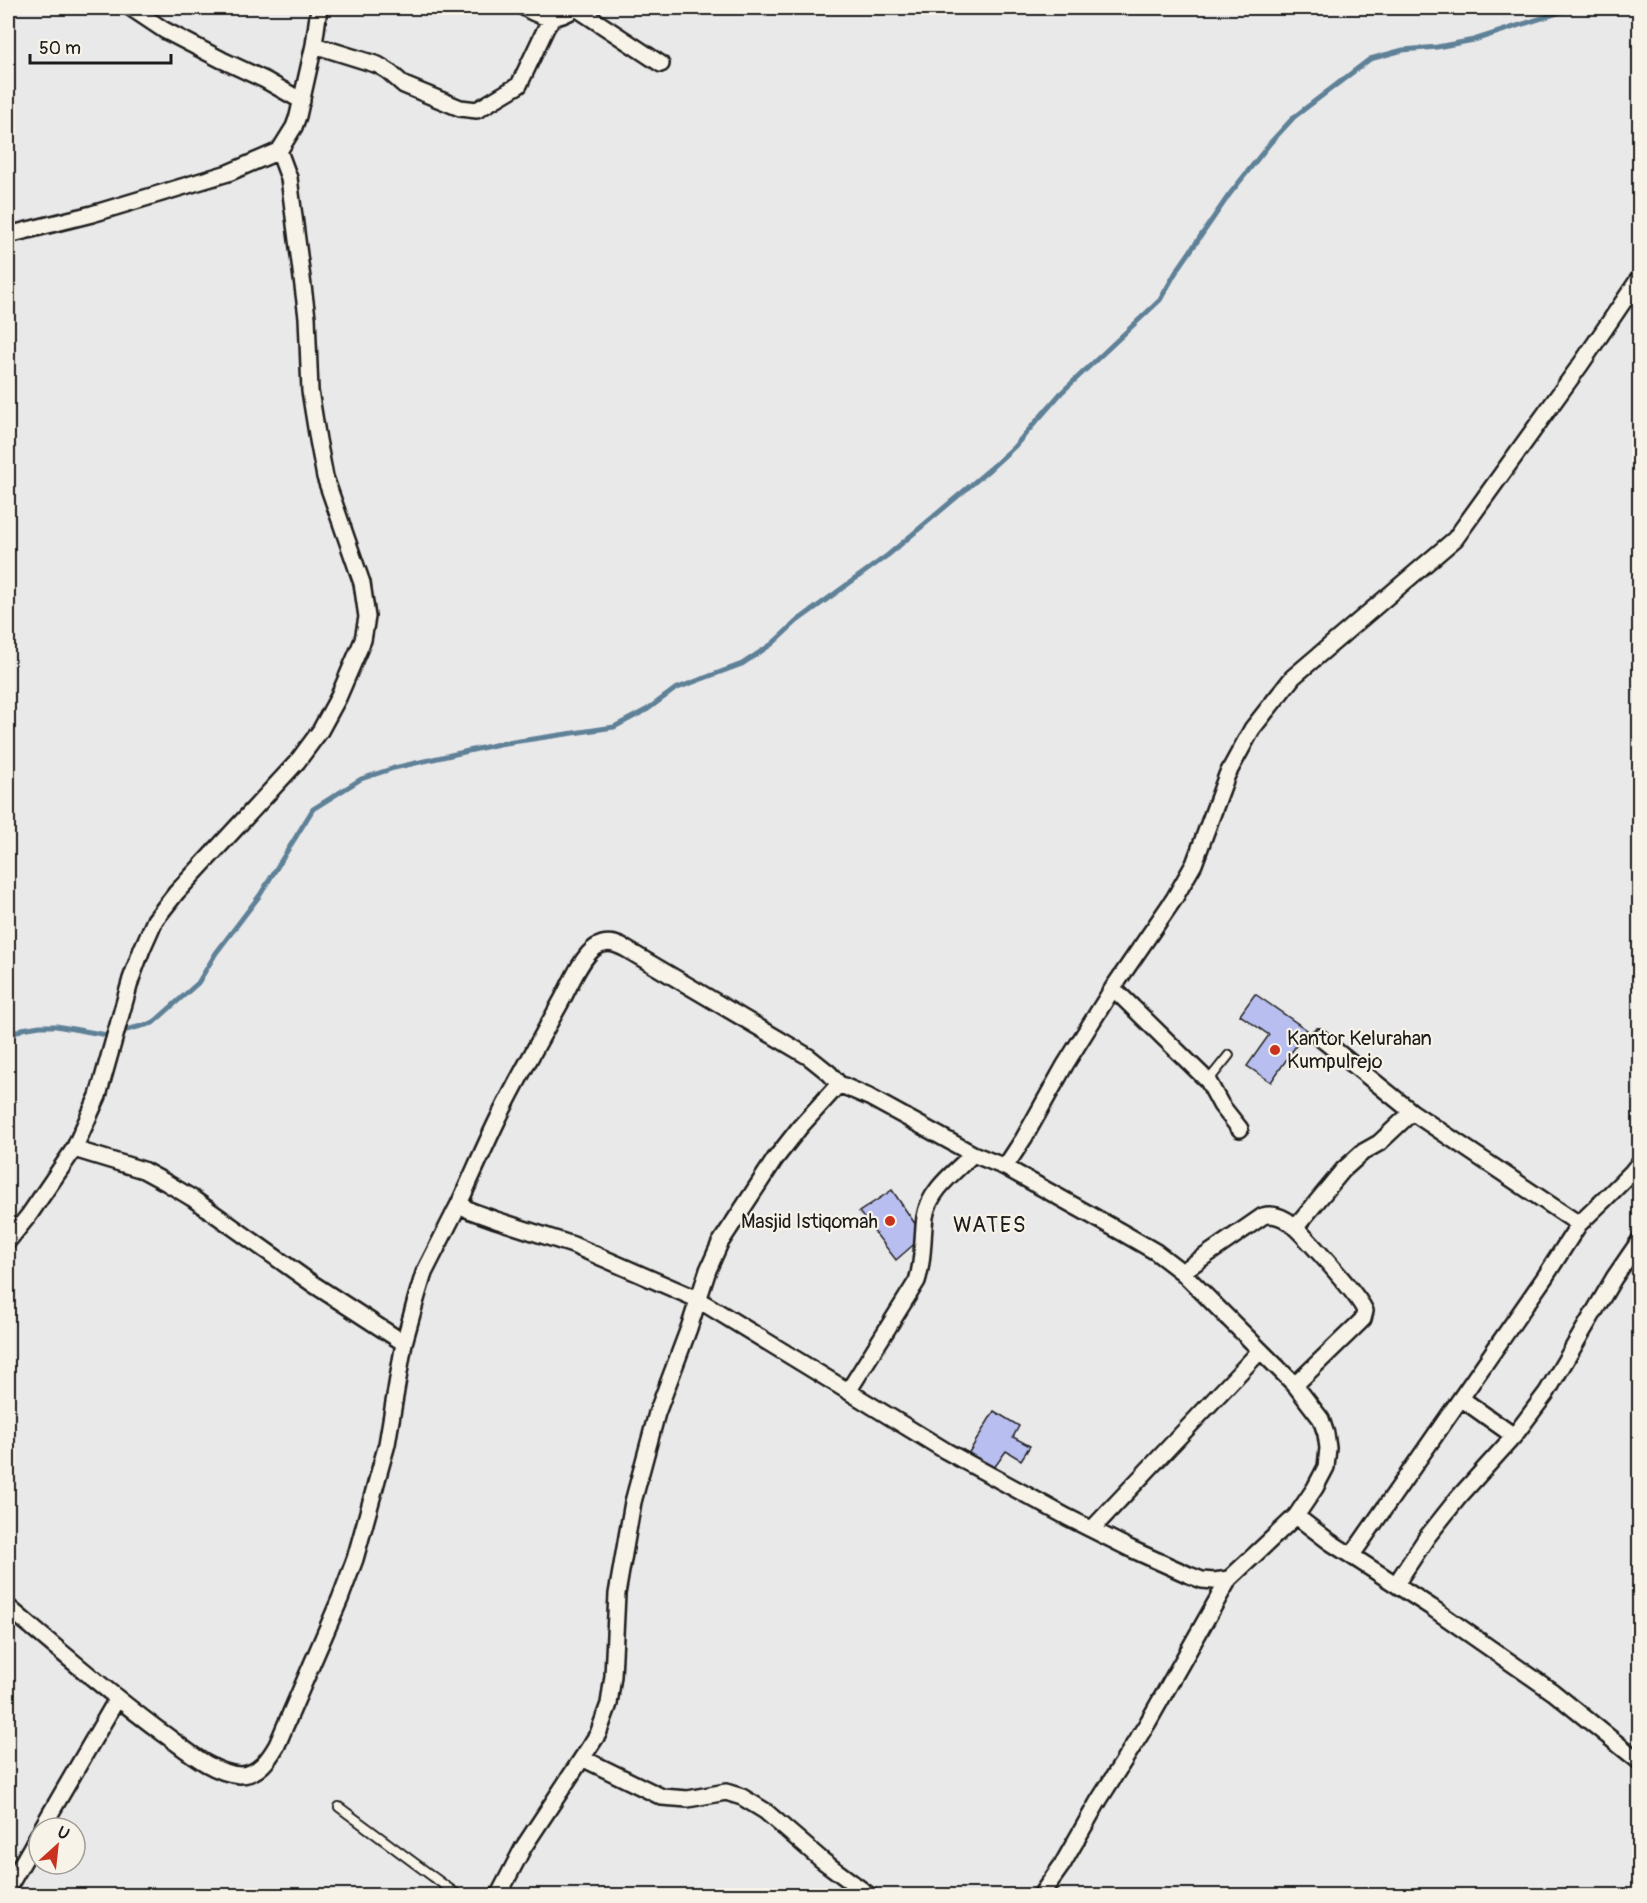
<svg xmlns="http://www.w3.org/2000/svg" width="1647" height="1903" viewBox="0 0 1647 1903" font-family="Pangolin,sans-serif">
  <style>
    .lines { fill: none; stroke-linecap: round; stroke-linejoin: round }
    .stream { stroke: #5e8197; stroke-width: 5 }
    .building { fill: #b8bff0; stroke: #1c1c1c; stroke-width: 1.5 }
    .lane-casing { stroke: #1c1c1c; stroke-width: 12 }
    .street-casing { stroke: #1c1c1c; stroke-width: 20 }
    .lane { stroke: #f7f3e8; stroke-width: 8 }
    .street { stroke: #f7f3e8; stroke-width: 15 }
    .poi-dot { fill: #c8321e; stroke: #f7f3e8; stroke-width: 2 }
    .labels { text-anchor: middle; stroke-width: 4.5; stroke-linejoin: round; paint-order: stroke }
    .poi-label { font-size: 20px; fill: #1c1c1c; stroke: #f7f3e8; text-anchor: start }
    .quarter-label { font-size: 22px; letter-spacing: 1.5px; fill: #1c1c1c; stroke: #f7f3e8 }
  </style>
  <rect width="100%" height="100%" fill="#eae9ea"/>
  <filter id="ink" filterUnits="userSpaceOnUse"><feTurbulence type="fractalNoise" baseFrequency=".0167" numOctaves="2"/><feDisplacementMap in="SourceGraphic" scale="12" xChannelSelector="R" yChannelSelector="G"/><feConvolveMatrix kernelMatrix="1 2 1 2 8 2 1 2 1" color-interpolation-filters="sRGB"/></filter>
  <g filter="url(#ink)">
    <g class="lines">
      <path class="stream" d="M8 1037 22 1029 40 1026H56L107 1035 153 1023 198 983 216 953 260 895 313 809 361 779 394 768 499 744 614 727 648 709 675 689 742 664 772 644 797 621 888 555 990 469 1014 447 1061 393 1160 300 1176 272 1229 195 1271 142 1294 117 1370 59 1403 50 1437 47 1474 40 1573 8"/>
    </g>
    <path class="building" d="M1255 994 1307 1030 1271 1082 1247 1066 1269 1035 1240 1015Z
      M892 1190 920 1231 919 1240 896 1260 859 1212Z
      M994 1411 1019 1426 1013 1437 1030 1446 1021 1460 1006 1451 994 1468 968 1454Z"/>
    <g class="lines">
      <defs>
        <path id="lane" d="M1208 1081 1229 1055
          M339 1807 459 1896"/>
        <path id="street" d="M131 8 164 30 222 60 265 80 302 101
          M525 8C545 20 556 21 576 8
          M576 8 661 64
          M314 45 378 65 388 71 404 85 460 108 477 110 519 85 547 26 553 18
          M8 235 92 214 228 173 279 151 294 127 298 116 314 45 319 8
          M1113 988 1208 1081 1221 1105 1240 1129
          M1319 1037 1412 1112 1579 1224
          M839 1084 829 1073 809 1057 626 949C617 944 607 940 596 947 582 956 570 985 562 1000 540 1040 517 1080 497 1121 484 1148 472 1176 459 1204L471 1211 496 1220 573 1245 697 1299 946 1451 1067 1517 1131 1549 1189 1575 1202 1580 1214 1581 1229 1579 1296 1516 1315 1488 1326 1467 1328 1448 1326 1434 1321 1419 1295 1385 1182 1272 1156 1252 1123 1233 1005 1167
          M74 1149 143 1170 167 1183 192 1198 313 1284 404 1343
          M1296 1227 1343 1170 1363 1152 1379 1143 1412 1112
          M8 1241 29 1215 74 1149 98 1096 131 979 142 949 155 920 176 893 297 762 320 731 338 698 363 640 367 617 362 583 325 477 318 440 310 391 307 317 289 178 279 151
          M1182 1272 1263 1216C1270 1214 1279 1216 1286 1220 1299 1228 1360 1297 1365 1311L1363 1319 1358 1324 1295 1385
          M849 1390 917 1281C924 1260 922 1239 925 1217 929 1190 955 1172 973 1154
          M1462 1399 1514 1436
          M1296 1516 1330 1542 1431 1607 1553 1692 1640 1762
          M1092 1529 1260 1351
          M1352 1555 1545 1277 1579 1224 1605 1199 1632 1172 1640 1162
          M1396 1584 1427 1537 1458 1498 1514 1436 1547 1392 1614 1278 1640 1240
          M8 1607C58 1649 107 1692 160 1731 183 1747 210 1773 240 1775 258 1775 269 1759 277 1745L340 1599 355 1559 387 1444 404 1343 417 1296 424 1273 459 1204
          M582 1758 662 1797 688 1799 726 1792 742 1797 765 1811 823 1861 870 1896
          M42 1828 117 1699
          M8 1888 39 1834
          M498 1896 523 1848 598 1734 609 1704 613 1676 617 1594 633 1502 657 1413 689 1328 708 1270 720 1243 775 1159 800 1127 839 1084 869 1097 973 1154 1005 1167 1024 1138 1065 1065 1113 988 1174 899 1194 864 1227 775 1252 729 1293 677 1455 539 1581 364 1640 277
          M1040 1896 1062 1865 1099 1800 1147 1724 1229 1579"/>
      </defs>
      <use href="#lane" class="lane-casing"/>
      <use href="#street" class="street-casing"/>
      <use href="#lane" class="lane"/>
      <use href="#street" class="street"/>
    </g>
  </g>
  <g class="poi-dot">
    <circle cx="1275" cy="1050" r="6"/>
    <circle cx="890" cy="1221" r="6"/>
  </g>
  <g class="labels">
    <g class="poi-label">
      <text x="1287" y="1045">Kantor Kelurahan<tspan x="1287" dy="23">Kumpulrejo</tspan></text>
      <text x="878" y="1228" text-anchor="end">Masjid Istiqomah</text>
    </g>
    <g class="quarter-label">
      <text x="990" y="1232">WATES</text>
    </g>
  </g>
  <rect width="1647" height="1903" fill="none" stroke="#f7f3e8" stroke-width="30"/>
  <rect x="15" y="15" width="1617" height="1873" fill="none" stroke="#1c1c1c" stroke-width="2" filter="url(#ink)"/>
  <g transform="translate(57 1846) rotate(27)"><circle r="28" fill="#f7f3e8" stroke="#9f9d96" stroke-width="1.5"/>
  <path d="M0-4.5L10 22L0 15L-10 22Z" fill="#c8321e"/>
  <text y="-9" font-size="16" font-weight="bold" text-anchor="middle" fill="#1c1c1c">U</text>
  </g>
  <path d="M30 54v9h141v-9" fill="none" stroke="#1c1c1c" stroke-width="3"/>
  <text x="39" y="54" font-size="18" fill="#1c1c1c" stroke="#f7f3e8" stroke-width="4.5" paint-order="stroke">50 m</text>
</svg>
